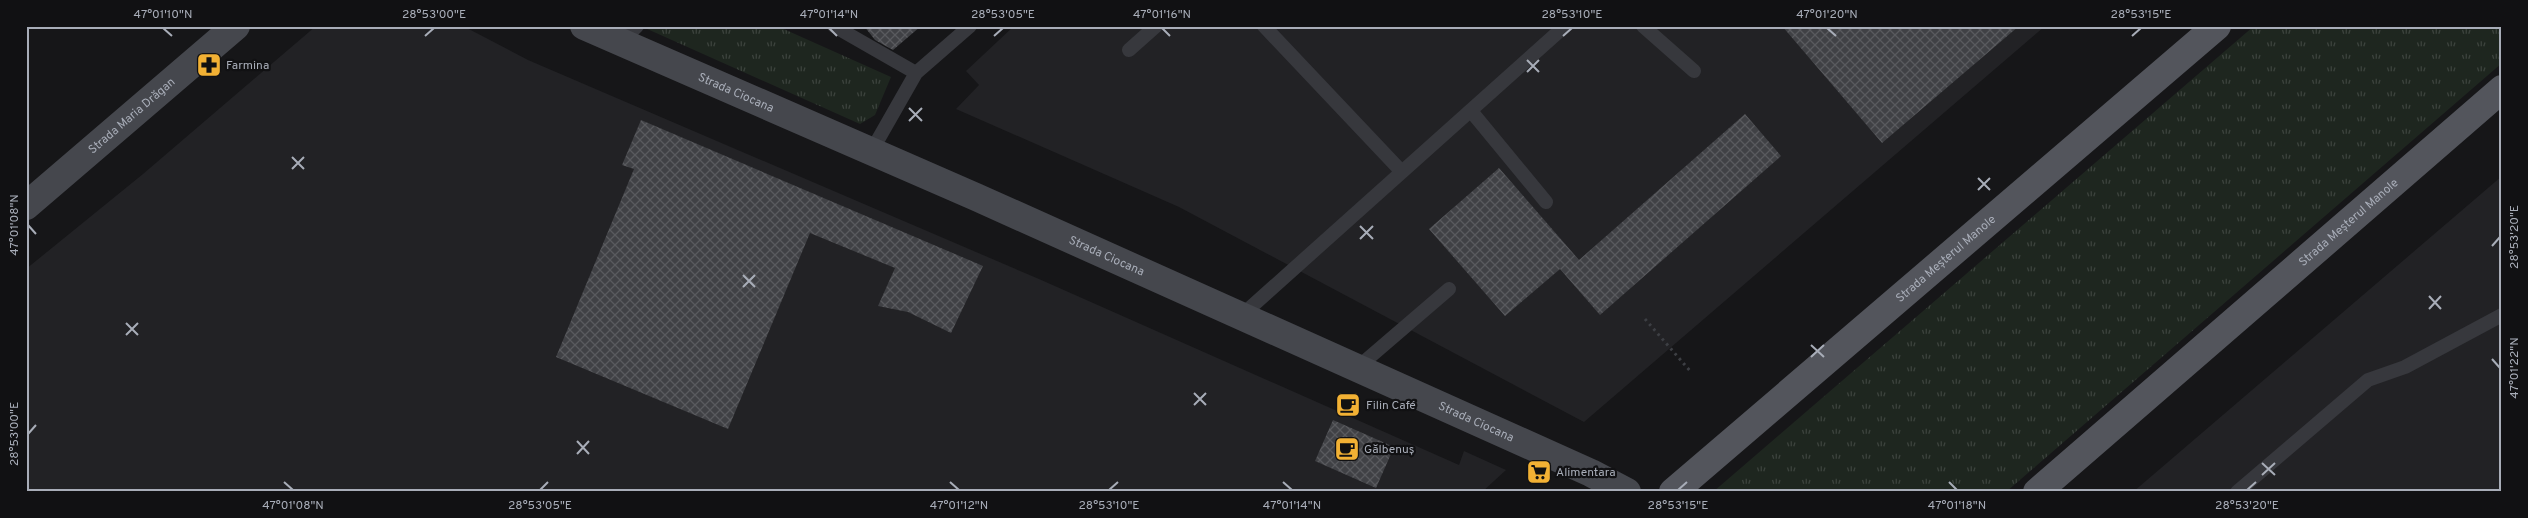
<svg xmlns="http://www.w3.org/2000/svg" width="2528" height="518" viewBox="0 0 2528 518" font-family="Overpass,sans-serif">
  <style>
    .built { fill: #222225 }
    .grass { fill: url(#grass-tufts) }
    .building { fill: url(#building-cross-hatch) }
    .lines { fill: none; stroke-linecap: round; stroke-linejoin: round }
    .path { stroke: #3d3f44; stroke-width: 3; stroke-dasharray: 2.5 4; stroke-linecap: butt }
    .lane { stroke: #37383d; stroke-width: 14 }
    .secondary { stroke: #45474d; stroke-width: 28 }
    .primary { stroke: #53555c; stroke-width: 28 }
    .ticks { fill: none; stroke: #a8adb8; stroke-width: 2 }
    .labels { text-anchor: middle; stroke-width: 4.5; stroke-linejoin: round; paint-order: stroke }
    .poi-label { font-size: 12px; fill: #a8adb8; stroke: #111113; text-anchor: start }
    .street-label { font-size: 12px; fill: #a8adb8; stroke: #111113 }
    .neatline { fill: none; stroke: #a8adb8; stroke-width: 2 }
    .ticks-label { font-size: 12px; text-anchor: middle; fill: #a8adb8 }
  </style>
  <defs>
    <pattern id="grass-tufts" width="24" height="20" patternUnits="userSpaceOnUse" patternTransform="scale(1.25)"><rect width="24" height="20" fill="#1e261f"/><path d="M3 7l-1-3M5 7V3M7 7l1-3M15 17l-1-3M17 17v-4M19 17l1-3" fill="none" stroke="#3c433d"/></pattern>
    <pattern id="building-cross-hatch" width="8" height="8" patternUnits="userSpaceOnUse" patternTransform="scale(1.25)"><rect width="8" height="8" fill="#404145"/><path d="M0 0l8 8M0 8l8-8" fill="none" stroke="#595a5e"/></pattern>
  </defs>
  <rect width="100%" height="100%" fill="#161618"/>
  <path class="built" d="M316 26H463L528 60 1039 279 1459 465 1464 451 1506 470 1482 492H1465L1464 489 1461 492H26V269L143 174Z
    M1014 26H2045L1584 422 1179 207 956 109 979 85 966 71Z
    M2502 176V492H2133Z"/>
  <path class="grass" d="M647 26H777L891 77 875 115 860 124 645 28Z
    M2254 26H2502V63L2006 492H1713Z"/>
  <path class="building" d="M864 26H921L893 50 875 40Z
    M1782 26H2019L1882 143Z
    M1745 114 1781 156 1600 315 1560 269 1505 316 1429 229 1499 168 1579 260Z
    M641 120 983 266 951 333 908 312 878 306 895 268 810 233 728 429 556 357 634 169 622 165Z
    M1333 420 1394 447 1376 488 1315 461Z"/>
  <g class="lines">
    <path class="path" d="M1645 319 1691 372"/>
    <path class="lane" d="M834 26 916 73
      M1264 26 1402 172
      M1643 26 1694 71
      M621 42 637 26
      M1129 50 1156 26
      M1471 111 1546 202
      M871 152 916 73 970 26
      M1241 316 1565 26
      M1357 368 1449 289
      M2237 492 2368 380 2405 367 2502 315"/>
    <g class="secondary">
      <path id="s1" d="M584 26 976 197 1591 473 1627 492"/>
      <path id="s2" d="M26 206 236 26"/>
    </g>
    <g class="primary">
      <path id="s3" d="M1673 492 2217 26"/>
      <path id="s4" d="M2037 492 2502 89"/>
    </g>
  </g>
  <path class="ticks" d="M163 28 172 36M829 28 837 36M1162 28 1170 36M1827 28 1836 36M425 36 434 28M994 36 1003 28M1563 36 1572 28M2132 36 2141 28M1527 60 1539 72M1527 72 1539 60M909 108 922 121M909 121 922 108M292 157 304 169M292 169 304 157M1978 178 1990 190M1978 190 1990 178M28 225 36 234M1360 226 1373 239M1360 239 1373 226M2492 246 2500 237M743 275 755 287M743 287 755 275M2429 296 2441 309M2429 309 2441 296M126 323 138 335M126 335 138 323M1811 345 1824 357M1811 357 1824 345M2492 359 2500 368M1194 393 1206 405M1194 405 1206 393M28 434 36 425M577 441 589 454M577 454 589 441M2262 463 2275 475M2262 475 2275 463M284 482 293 490M950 482 959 490M1283 482 1292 490M1949 482 1957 490M540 490 548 482M1109 490 1118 482M1678 490 1687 482M2247 490 2256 482"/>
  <defs>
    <symbol id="pharmacy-square" viewBox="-11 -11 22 22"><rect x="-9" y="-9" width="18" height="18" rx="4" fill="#f2b134" stroke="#111113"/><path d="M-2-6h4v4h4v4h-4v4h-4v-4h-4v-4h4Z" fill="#111"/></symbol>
    <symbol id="cafe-square" viewBox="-11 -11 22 22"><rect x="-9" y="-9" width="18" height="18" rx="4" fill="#f2b134" stroke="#111113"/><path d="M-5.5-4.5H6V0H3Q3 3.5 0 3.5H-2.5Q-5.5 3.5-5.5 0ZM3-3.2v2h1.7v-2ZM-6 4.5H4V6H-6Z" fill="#111"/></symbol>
    <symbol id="supermarket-square" viewBox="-11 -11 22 22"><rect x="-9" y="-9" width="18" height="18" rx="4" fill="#f2b134" stroke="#111113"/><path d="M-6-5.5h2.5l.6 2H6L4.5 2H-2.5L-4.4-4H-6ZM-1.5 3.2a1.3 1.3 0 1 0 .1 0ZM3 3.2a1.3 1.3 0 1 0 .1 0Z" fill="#111"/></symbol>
  </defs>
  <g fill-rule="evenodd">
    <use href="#pharmacy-square" x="195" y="51" width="28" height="28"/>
    <use href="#cafe-square" x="1334" y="391" width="28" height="28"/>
    <use href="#cafe-square" x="1333" y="435" width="28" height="28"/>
    <use href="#supermarket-square" x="1525" y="458" width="28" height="28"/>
  </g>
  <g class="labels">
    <g class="poi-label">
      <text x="226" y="69">Farmina</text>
      <text x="1366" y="409">Filin Café</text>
      <text x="1364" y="453">Gălbenuș</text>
      <text x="1556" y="476">Alimentara</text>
    </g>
    <g class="street-label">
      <text dy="4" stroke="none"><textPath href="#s1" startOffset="166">Strada Ciocana</textPath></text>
      <text dy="4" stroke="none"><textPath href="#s2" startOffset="139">Strada Maria Drăgan</textPath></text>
      <text dy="4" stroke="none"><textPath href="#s4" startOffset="412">Strada Meșterul Manole</textPath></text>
      <text dy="4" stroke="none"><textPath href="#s1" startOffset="571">Strada Ciocana</textPath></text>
      <text dy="4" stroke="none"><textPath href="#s3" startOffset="359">Strada Meșterul Manole</textPath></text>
      <text dy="4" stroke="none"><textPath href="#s1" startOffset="976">Strada Ciocana</textPath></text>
    </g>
  </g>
  <rect width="2528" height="518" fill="none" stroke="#111113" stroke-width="55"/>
  <rect x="28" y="28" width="2472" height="462" class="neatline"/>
  <g class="ticks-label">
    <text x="163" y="18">47°01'10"N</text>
    <text x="434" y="18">28°53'00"E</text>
    <text x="829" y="18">47°01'14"N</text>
    <text x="1003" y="18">28°53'05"E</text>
    <text x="1162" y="18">47°01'16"N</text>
    <text x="1572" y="18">28°53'10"E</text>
    <text x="1827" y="18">47°01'20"N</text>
    <text x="2141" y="18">28°53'15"E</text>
    <text transform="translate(14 225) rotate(-90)" y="4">47°01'08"N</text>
    <text transform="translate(2514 237) rotate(-90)" y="4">28°53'20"E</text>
    <text transform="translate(2514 368) rotate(-90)" y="4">47°01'22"N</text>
    <text transform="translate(14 434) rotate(-90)" y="4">28°53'00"E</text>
    <text x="293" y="509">47°01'08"N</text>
    <text x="540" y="509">28°53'05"E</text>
    <text x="959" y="509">47°01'12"N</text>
    <text x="1109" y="509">28°53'10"E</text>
    <text x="1292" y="509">47°01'14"N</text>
    <text x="1678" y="509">28°53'15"E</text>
    <text x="1957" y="509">47°01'18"N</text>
    <text x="2247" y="509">28°53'20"E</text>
  </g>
</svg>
